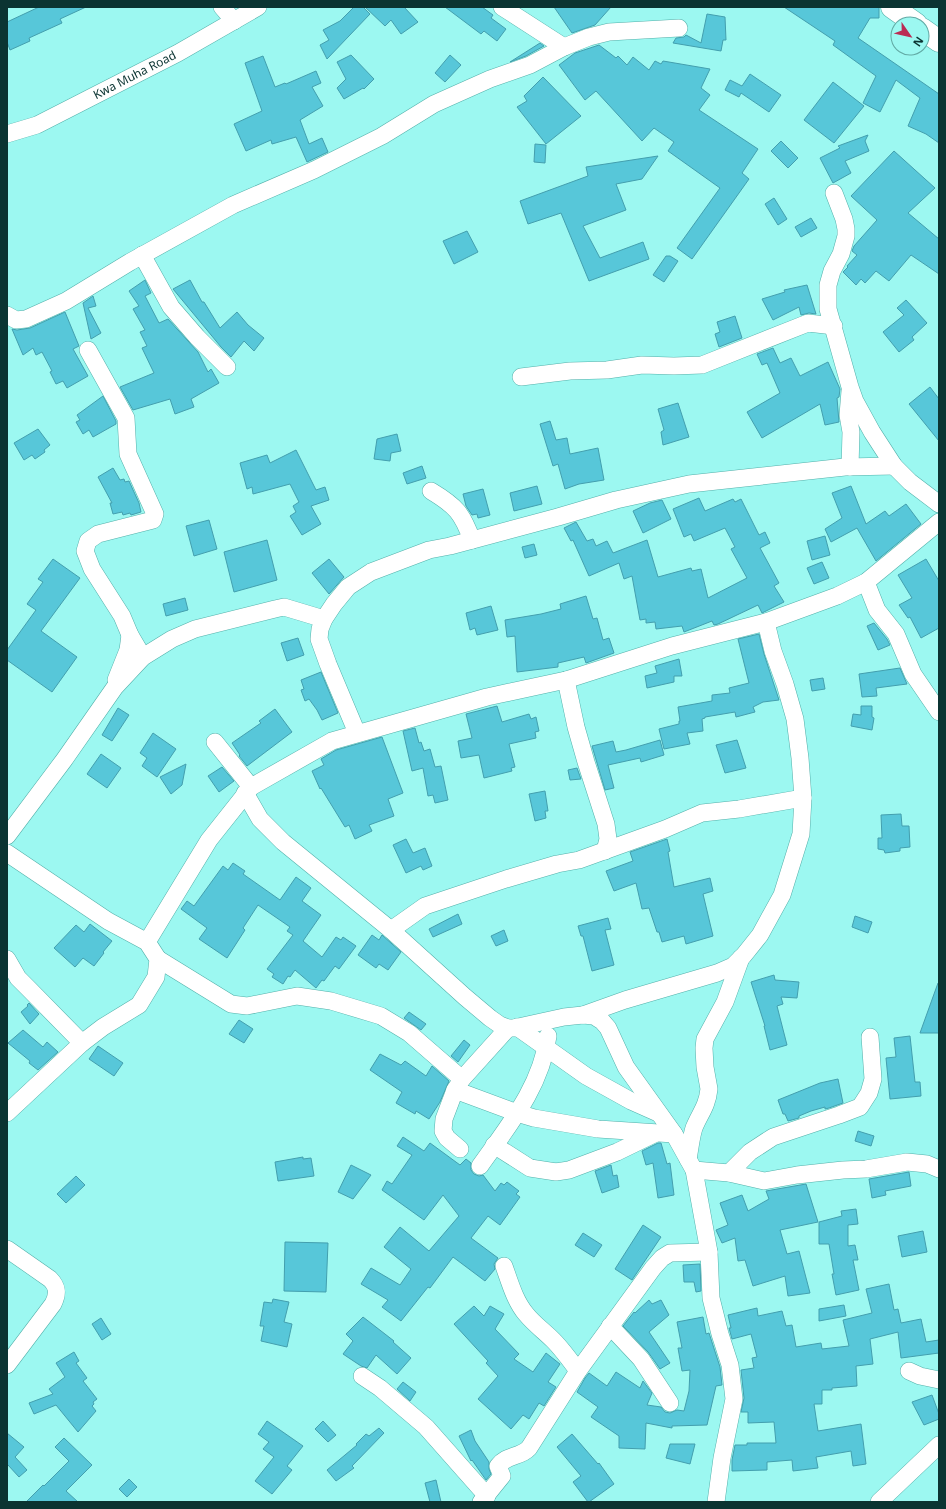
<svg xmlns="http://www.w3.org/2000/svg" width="946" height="1509" viewBox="0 0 946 1509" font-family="'Noto Sans',sans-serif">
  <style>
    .building { fill: #57c7d9; stroke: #439fae }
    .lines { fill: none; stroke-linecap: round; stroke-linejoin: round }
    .minor-casing { stroke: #53b0aa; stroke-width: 18 }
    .major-casing { stroke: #53b0aa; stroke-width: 23 }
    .minor { stroke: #fff; stroke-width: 17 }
    .major { stroke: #fff; stroke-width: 22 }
    .labels { text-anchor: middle; stroke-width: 3; stroke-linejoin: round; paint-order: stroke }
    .street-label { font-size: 12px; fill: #0b3432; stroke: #9cf8f1 }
  </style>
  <rect width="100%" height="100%" fill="#9cf8f1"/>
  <path class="building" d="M39 7H86L60 19 62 23 29 38 30 41 10 50 7 42V22Z
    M354 7H363L370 14 327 59 320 45 329 40 323 30 340 21Z
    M365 7H404L418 22 401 34 391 20 385 26Z
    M445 7H482L493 15 491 18 506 29 497 41 484 31 481 34Z
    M554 7H611L595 25 572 33Z
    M784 7H879V18H870L858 38 939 94V143L926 134 908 126 920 98 896 80 880 112 863 103 876 76 833 45 835 41Z
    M707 14 725 17 726 40H723L721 51 673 43 676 38 684 37 686 35 701 43Z
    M540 43 544 46 526 56 510 62Z
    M599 45 616 58 618 56 627 65 633 57 649 70 655 61 661 64 663 61 710 69 701 88 710 95 699 110 758 149 742 173 749 179 692 259 677 248 720 188 668 151 674 142 654 128 642 141 596 91 585 100 559 65 575 53Z
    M351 55 374 79 364 89 363 88 344 99 337 88 346 79 337 62Z
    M450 55 461 65 445 82 435 73Z
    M263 56 275 87 285 83 286 84 316 71 321 83 312 87 323 106 300 120 309 144 322 138 328 152 307 162 296 137 272 144 271 140 246 151 234 124 262 111 245 63Z
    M750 74 781 95 769 112 741 93 739 97 725 90 730 80 742 86Z
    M543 77 581 116 546 144 517 107 527 101 524 96Z
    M833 82 864 106 834 143 804 120Z
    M868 135 865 141 869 151 845 161 851 173 833 183 820 158 840 148 838 146Z
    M781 141 798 158 788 168 771 151Z
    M535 144 546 145 545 163 534 162Z
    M894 151 935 188 908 213 939 239V274L911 255 889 281 876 271 865 283 861 279 856 285 843 272 848 267 847 266 857 255 852 251 854 246 877 220 851 196Z
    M658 156 642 179 616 184 626 210 583 226 600 258 643 242 649 259 589 281 561 213 528 224 520 201 588 176 586 167Z
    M774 198 787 219 778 225 765 204Z
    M811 218 817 228 801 237 795 227Z
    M467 231 478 252 454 264 443 241Z
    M666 256H670L678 261 664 282 653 275Z
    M145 280 151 293 145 296 159 323 168 319 198 352 208 372 211 369 219 383 191 399 194 407 175 414 170 399 133 410 120 387 154 373 142 348 147 346 140 332 145 330 133 309 139 306 129 291Z
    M190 280 202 302H204L220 328 237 312 248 325 264 338 254 351 244 341 231 357 221 347 173 289Z
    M807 285 816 314 809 313 801 315 799 307 773 320 762 299 785 292 784 290Z
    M93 296 96 306 88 308 101 333 91 339 83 303Z
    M906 300 927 323 912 337 914 340 899 352 883 332 904 315 897 308Z
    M65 312 79 346 73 349 88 376 67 388 63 381 56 384 50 372 52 371 42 352 36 355 33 348 23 355 12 329 17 330 30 328Z
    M735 316 742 338 719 347 715 334 720 332 717 322Z
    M773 348 780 363 791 358 800 376 828 362 840 389 839 397 837 398 839 422 825 425 820 404 762 438 747 412 780 393 767 363 762 365 757 354Z
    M930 387 939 399V441L909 404Z
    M103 396 116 421V424L93 437 89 430 83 434 76 422 80 420 77 415Z
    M678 403 689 437 663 445 661 432 664 430 658 409Z
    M550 421 556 440 567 438 570 454 598 448 604 480 579 484 565 489 558 464 553 466 540 424Z
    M38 429 50 445 44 450 45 452 35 459 32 455 24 460 14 443Z
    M397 434 401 451 391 453 390 461 374 459 377 439Z
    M296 450 316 490 325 487 329 500 311 506 321 524 302 535 290 516 296 512 293 506 299 502 290 484 253 494 252 487 247 489 240 463 267 455 270 463Z
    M422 466 426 478 407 484 403 473Z
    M113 468 120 480 124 479 125 482 129 481 139 503 141 512 131 515 130 513 123 515 122 512 113 514 110 503H112L98 477Z
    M537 486 542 504 514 511 510 493Z
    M851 486 866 524 885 511 889 516 906 504 921 524 876 561 857 528 831 542 825 529 842 518 832 493Z
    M483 489 490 515 478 518 477 514 472 515 466 506 463 494Z
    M699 498 705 511 733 499 735 502 741 499 759 535 765 532 770 543 760 548 779 583 774 586 784 602 762 613 758 605 718 624 714 625 712 621 684 632 682 626 656 629 655 622 646 623V619L640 620 632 576 624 579 619 563 589 576 573 540 571 541 564 528 576 522 587 541 593 539 596 546 607 541 613 553 647 540 658 577 691 568 692 571 701 569 708 598 747 578 731 549 735 547 725 528 694 541 691 534 684 537 673 509Z
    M662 500 671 519 643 533 633 511 650 503Z
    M209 520 217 549 194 556 186 526Z
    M825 536 830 555 812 560 807 541Z
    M267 540 277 580 234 592 224 552Z
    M534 544 537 555 525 558 522 547Z
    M53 559 80 578 41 631 77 657 52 692 7 660V650L36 610 27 604 43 582 38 579Z
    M329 559 344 577 329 594 312 573Z
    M926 559 939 581V628L921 638 910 617 908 618 899 605 912 598 898 575Z
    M822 562 829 578 814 584 807 568Z
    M586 596 593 619 597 618 603 640 609 638 614 653 586 663 584 657 558 663V667L517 672 515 636 507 637 505 620 541 614 561 609 560 604Z
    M185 598 188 610 166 616 163 604Z
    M491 606 498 630 477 635 475 628 470 630 466 613Z
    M874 623 887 639 890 645 878 650 867 626Z
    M759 634 764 654 779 700 763 702 753 707 755 712 736 717 735 712 705 717V718L702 719 703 731 687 733 690 744 664 749 659 729 679 724V721H680L678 707 712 701V695L730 693 729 688 749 683 738 639Z
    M298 638 304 655 287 661 281 643Z
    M679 659 682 676H674V682L647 688 645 676 657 673 655 666Z
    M900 668 907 684 876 688 877 696 862 697 859 674Z
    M321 672 338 713 322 720 317 710 309 699 305 701 301 690 304 689 301 680Z
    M823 678 825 689 812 691 810 680Z
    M497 706 502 722 529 714 531 719 536 717 539 731 535 732 536 738 509 744 515 767 511 768 512 771 484 778 479 755 461 758 458 741 472 738 466 714Z
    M861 706H872V717L874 718 872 730 851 726 853 714 861 715Z
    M118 708 129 715 112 741 102 735Z
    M275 709 292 732 247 766 239 756 240 755 232 743 261 723 259 721Z
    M415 728 419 743 421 742 424 751 430 749 435 767 441 766 448 800 435 803 433 795 428 796 423 768 412 771 403 731Z
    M153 733 176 749 157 777 142 766 147 758 140 753Z
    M382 737 403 793 388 799 394 816 369 825 372 831 355 839 349 825 345 827 321 788 320 789 312 771 324 765 321 759 336 750Z
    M660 740 664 755 641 762 640 758 608 765 614 788 605 790 592 746 613 741 616 752 626 750Z
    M737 740 746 768 725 773 716 745Z
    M101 754 121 768 107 788 87 774Z
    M186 764 182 785 171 794 160 777Z
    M222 767 234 781 219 792 208 776Z
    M577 768 581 779 570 780 568 770Z
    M545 791 548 811H545L546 818 535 821 529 794Z
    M901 814 902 826H909L910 847 900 848V851L885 853 884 850 878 849V838H882L881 815Z
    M406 839 413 853 425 848 432 866 423 870 421 866 406 873 393 845Z
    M667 839 670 851 668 852 674 887 710 878 713 891 703 894 713 936 686 944 684 936 662 942 659 932H657L649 908 642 909 636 883 614 891 606 871 633 861 630 852Z
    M233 863 245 871 243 874 280 900 296 877 311 888 302 901 321 915 303 941 322 957 336 937 341 940 343 937 356 946 339 969 335 966 324 981 322 980 316 988 295 970 290 977 288 976 283 984 272 977 274 974 267 969 293 935 287 931 290 927 258 905 243 928 245 930 227 958 199 939 207 928 181 909 187 901 194 906 223 866 228 870Z
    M458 914 462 924 433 937 429 929Z
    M855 916 872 922 868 933 852 927Z
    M608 918 611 929 605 930 614 965 592 971 583 936H581L578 926Z
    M90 924 112 941 103 952 104 953 94 966 83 958 75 967 54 948 76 925 84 932Z
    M504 930 508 941 496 946 491 936Z
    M372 935 379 940 382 935 401 952 388 970 379 964 376 968 358 955Z
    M774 975 775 980 799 982 797 998 781 997 783 1004 777 1006 787 1045 770 1050 764 1026H765L751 982Z
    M938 983H939V1033H920Z
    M29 1003 39 1014 30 1024 21 1012 28 1006 27 1005Z
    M409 1012 426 1024 421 1030 404 1018Z
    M239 1020 253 1029 244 1043 229 1034Z
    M23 1030 43 1047 47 1042 58 1052 38 1070 29 1063 30 1061 8 1043Z
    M910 1036 915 1082H920L921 1096 890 1099 886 1058 896 1057 894 1038Z
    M464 1040 470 1045 458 1062 451 1056Z
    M98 1046 123 1063 114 1076 89 1059Z
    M380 1054 401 1065 405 1061 426 1076 432 1066 449 1081 440 1102 429 1119 416 1111 415 1114 396 1103 402 1092 370 1070Z
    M838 1079 843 1103 829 1108 825 1109V1107L811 1111 799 1116V1118L788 1121 785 1114H783L778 1100 820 1083Z
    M858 1131 874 1136 871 1146 855 1141Z
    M403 1137 424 1151 430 1143 460 1165 466 1159 471 1163V1170L474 1174 479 1176 483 1175 495 1191 501 1183 504 1185 507 1182 519 1191 516 1194 520 1197 500 1225 488 1216 471 1238 498 1258 494 1264 495 1269 485 1281 453 1257 430 1288 428 1287 401 1321 382 1307 388 1300 361 1284 371 1268 400 1285 411 1269 384 1247 400 1227 429 1251 459 1216 443 1195 424 1220 382 1190 387 1181 392 1184 412 1155 397 1146Z
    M658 1143H661L667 1164 670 1163 674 1195 658 1198 653 1163 646 1165 642 1151Z
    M303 1157V1159L311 1158 314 1176 278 1181 275 1162Z
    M351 1165 371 1175 353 1199 338 1192Z
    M611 1165 613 1176 617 1175 619 1187 602 1193 595 1171Z
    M909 1172 911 1186 885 1191 886 1195 872 1198 869 1179Z
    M76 1176 85 1185 66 1203 57 1194Z
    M806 1184 818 1222 780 1230 787 1254 799 1251 810 1293 788 1296 785 1276 753 1286 745 1260 738 1261 735 1238 722 1243 716 1230 728 1225 720 1203 742 1195 748 1211 769 1199 766 1191Z
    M856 1209 858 1224 848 1225V1246L855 1245 858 1260H853L859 1290 836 1295 832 1274H834L829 1244H819V1222L842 1216 841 1211Z
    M643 1225 661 1237 632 1280 615 1269Z
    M923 1231 927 1252 902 1257 898 1236Z
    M583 1233 602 1245 594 1257 575 1245Z
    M285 1242 328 1243 326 1292 284 1291Z
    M700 1264 701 1291 696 1292 694 1282H684L683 1265Z
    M889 1284 894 1310 898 1309 901 1323 921 1319 926 1342 939 1340V1353L901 1358 898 1332 870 1339 873 1364 856 1366 857 1386 832 1388V1390H822V1404H814L818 1431 861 1424 866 1464 853 1466 851 1451 816 1457 818 1468 793 1471 792 1460 767 1462V1470L732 1471V1460L735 1445H747V1443H776L774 1422 748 1423V1412H741L744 1398 741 1370 754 1368 752 1358 757 1357 751 1334 732 1339 729 1328H731L728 1315 757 1308 758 1316 782 1311 786 1326 792 1325 796 1347 821 1343 822 1349 849 1346 843 1320 872 1313 866 1289Z
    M273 1299 289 1302 284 1322 292 1324 287 1347 261 1341 264 1326H260L264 1302 272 1303Z
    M649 1300 652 1304 661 1300 669 1315 649 1332 670 1363 660 1369 648 1352 623 1326 634 1312 635 1313Z
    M844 1305 846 1316 819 1321V1309Z
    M474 1306 484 1316 490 1306 504 1314 495 1329 519 1354 514 1359 533 1372 546 1353 560 1364 548 1382 556 1387 544 1406 539 1403 529 1419 523 1415 511 1429 478 1399 498 1376 486 1363 488 1361 454 1324Z
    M363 1317 394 1341 393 1342 411 1358 397 1374 376 1355 367 1368 361 1366 343 1354 353 1341 346 1334Z
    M703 1317 706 1334 709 1333 720 1367 722 1385 716 1386 707 1425 672 1426V1428L646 1423 645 1449 619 1448V1436L591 1417 598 1407 577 1392 585 1378 589 1373 607 1386 616 1372 640 1388 643 1381 652 1393 647 1405 661 1407 665 1412 670 1413 677 1410 684 1411 689 1391 690 1370 682 1371 678 1348H682L677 1322Z
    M101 1318 111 1334 102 1340 92 1324Z
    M74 1352 79 1361 76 1363 87 1378 83 1381 97 1399 93 1402 94 1404 92 1406 96 1411 78 1432 56 1405 34 1414 29 1403 53 1394 49 1389 65 1377 56 1363Z
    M403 1382 416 1392 410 1401 397 1389Z
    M932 1395 939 1414V1419L924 1425 912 1402Z
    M267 1421 303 1446 287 1466 292 1470 272 1494 255 1481 274 1457 263 1449 269 1442 258 1434Z
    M323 1421 336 1435 328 1442 315 1429Z
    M379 1428 384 1433 352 1466 354 1468 336 1481 327 1470 357 1445 356 1444 366 1434 369 1436Z
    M471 1430 475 1441 489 1462V1469L491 1474 486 1480 472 1460 471 1461 459 1436Z
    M7 1433 24 1447 15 1457 27 1470 19 1477 8 1465 7 1467Z
    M572 1434 598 1464 599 1463 614 1484 589 1502H588L573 1482 581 1476 557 1447Z
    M64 1438 92 1465 66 1491 78 1502H26L43 1485 44 1486 69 1461 55 1447Z
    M670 1444H695L690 1464 666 1458Z
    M129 1479 137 1487 127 1497 119 1489Z
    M436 1480 441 1502H430L425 1483Z"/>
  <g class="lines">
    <defs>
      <g id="minor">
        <path d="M222 7 234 21"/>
        <path d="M502 7 564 47"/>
        <path id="s1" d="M7 134 37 125 178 53 258 7"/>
        <path d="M834 193 844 219 846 229V236L841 254 832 271 828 285V309L850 387 855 401 872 432 894 466 910 482 939 504"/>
        <path d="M142 255 171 307 197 337 227 367"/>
        <path d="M7 315 16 320 26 319 66 301 130 262 233 205 314 170 382 136 434 104 490 79 530 65 564 47 589 37 609 32 679 28"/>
        <path d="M88 350 126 418 128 454 155 514 153 520 98 534 88 541 85 551 92 569 122 616 130 635 143 657"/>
        <path d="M521 377 570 371 607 370 642 365 674 366 702 365 808 323 834 326"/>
        <path d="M850 467 851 432 848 415 850 391"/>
        <path d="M431 491C456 506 462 513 472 540"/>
        <path d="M866 582 877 610 896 634 913 674 939 712"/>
        <path d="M116 680 128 650 130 635"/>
        <path d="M566 680 576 727 586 762 606 824 608 839 605 851"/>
        <path d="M357 733 328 664 319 639 320 629 324 619 334 604 348 587 371 572 429 550 450 546 558 517 616 500 689 484 845 467 894 466"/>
        <path d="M215 742 251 787"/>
        <path d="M245 793 260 819 283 842 391 930 465 997 490 1018 500 1025 508 1028H514L564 1017 583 1015 594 1016 602 1021 608 1028 626 1067 674 1134 694 1170 709 1252 711 1298 720 1334 730 1365 734 1399 722 1458 716 1502"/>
        <path d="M7 836 64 760 115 687 143 657 172 639 195 629 275 609 284 607 324 619"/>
        <path d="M7 853 108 921 147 942 158 959 156 977 139 1005 103 1027 82 1043 7 1113"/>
        <path d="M391 930 425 906 506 879 557 864 579 860 665 829 702 813 739 809 803 798"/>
        <path d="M147 942 209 840 251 787 332 741 487 697 566 680 672 646 766 622 837 596 866 582 939 522"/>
        <path d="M7 959 18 978 30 990 82 1043"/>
        <path d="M158 959 231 1004 247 1006 297 996 331 1001 381 1016 409 1033 462 1079"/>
        <path d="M583 1015 625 1000 717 973 733 966 744 955 760 935 782 895 801 834 803 798 800 758 795 719 785 684 773 651 766 622"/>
        <path d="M517 1027 586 1076 631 1101 658 1113"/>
        <path d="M455 1090 517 1113 534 1118 598 1129 674 1134"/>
        <path d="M494 1145 530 1168 556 1172 569 1170 617 1152 654 1134"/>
        <path d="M460 1149 447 1138 443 1131 444 1119 455 1090 462 1079 508 1028"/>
        <path d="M688 1159C690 1149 691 1137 694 1128 700 1113 707 1107 709 1089L705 1067 704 1048 705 1039 725 1002 741 958"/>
        <path d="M480 1166C509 1125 541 1087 548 1036"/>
        <path d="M694 1170 729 1173 764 1181 797 1175 843 1170 866 1169 907 1162 927 1164 939 1169"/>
        <path d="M729 1173 750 1152 773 1137 839 1115 860 1107 869 1093 873 1079 870 1037"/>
        <path d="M7 1249 50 1279C58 1287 58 1294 53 1304L7 1365"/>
        <path d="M504 1266C510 1283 515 1301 526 1314 534 1324 544 1331 553 1340 562 1349 570 1360 578 1371"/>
        <path d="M610 1326 641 1359 670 1403"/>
        <path d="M909 1371 920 1376 939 1380"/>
        <path d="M362 1376 380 1388 426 1427 487 1496"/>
        <path d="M481 1502 502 1476 498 1466C507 1454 520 1458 529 1448L578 1371 653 1268 662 1258 670 1253 709 1252"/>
        <path d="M879 1502 939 1445"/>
      </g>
      <path id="major" d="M892 7 916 24
        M922 29 939 41"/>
    </defs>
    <use href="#minor" class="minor-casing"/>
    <use href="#major" class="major-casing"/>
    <use href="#minor" class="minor"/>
    <use href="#major" class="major"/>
  </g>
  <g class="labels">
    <g class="street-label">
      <text dy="4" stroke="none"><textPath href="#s1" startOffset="141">Kwa Muha Road</textPath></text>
    </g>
  </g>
  <rect width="946" height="1509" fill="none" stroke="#0b3432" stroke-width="16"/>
  <g transform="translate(910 36) rotate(124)"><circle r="19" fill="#9cf8f1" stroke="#62aaa5"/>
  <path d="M0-3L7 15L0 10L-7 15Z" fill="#bb2b54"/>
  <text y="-6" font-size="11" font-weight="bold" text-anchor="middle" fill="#0b3432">N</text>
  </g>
</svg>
